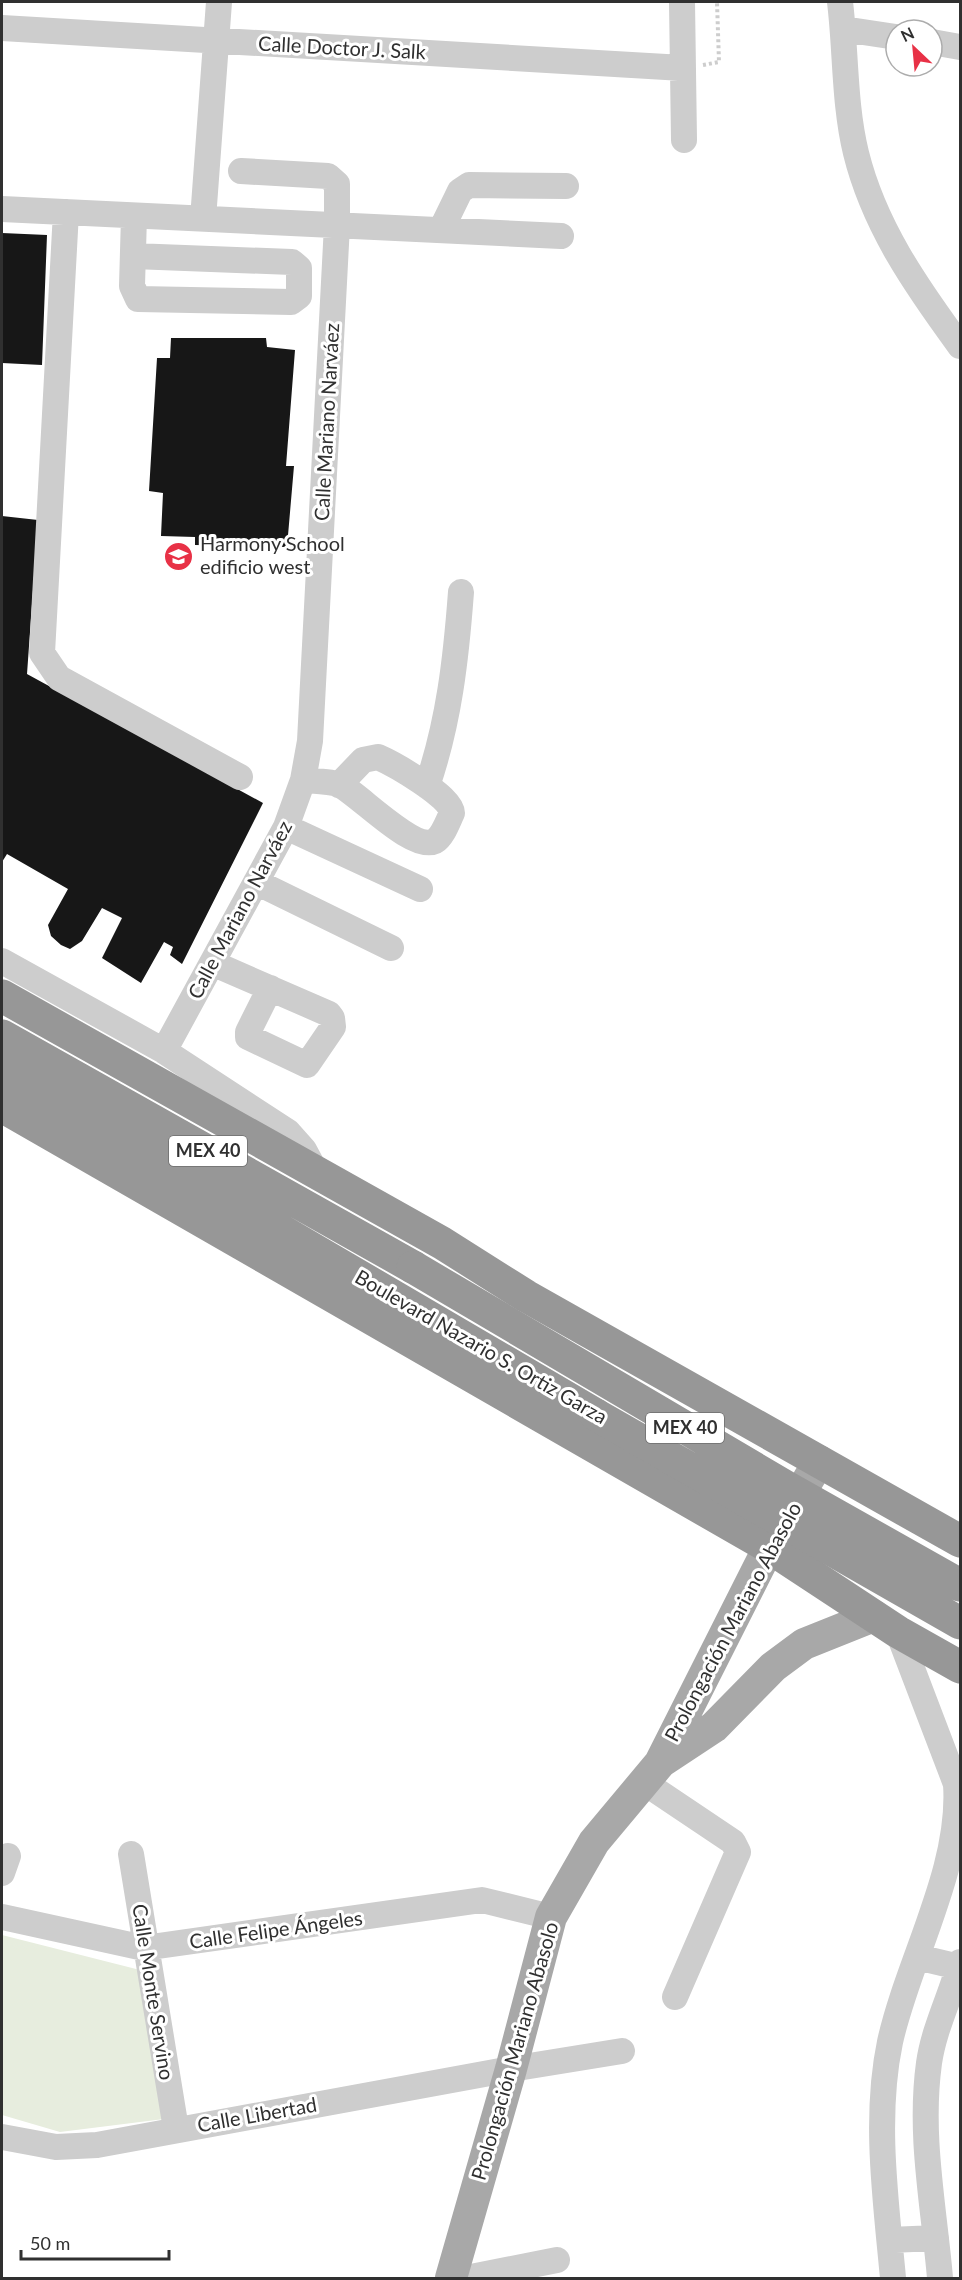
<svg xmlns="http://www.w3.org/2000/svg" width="962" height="2280" viewBox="0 0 962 2280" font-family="Lato,sans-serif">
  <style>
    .green { fill: #e7edde }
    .building { fill: #171717 }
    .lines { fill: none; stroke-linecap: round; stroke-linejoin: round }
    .path { stroke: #cdcdcd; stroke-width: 4; stroke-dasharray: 3 3; stroke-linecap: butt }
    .minor { stroke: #cdcdcd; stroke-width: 26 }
    .major { stroke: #a8a8a8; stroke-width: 32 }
    .highway { stroke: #979797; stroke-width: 33 }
    .highway-bridge { stroke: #979797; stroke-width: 33 }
    .labels { text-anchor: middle; stroke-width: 6; stroke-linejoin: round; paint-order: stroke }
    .shield { fill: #fff; stroke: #6e6e6e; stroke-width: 1.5 }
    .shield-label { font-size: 18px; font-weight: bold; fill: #303030 }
    .street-label { font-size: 20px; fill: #303030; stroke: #fff }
    .poi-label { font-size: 20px; fill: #303030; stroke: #fff; text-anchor: start }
  </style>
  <rect width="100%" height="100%" fill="#fff"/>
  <path class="green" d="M2 1935 140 1970 164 2119 60 2132 2 2115Z"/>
  <path class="building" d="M2 233 47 235 42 365 2 363Z
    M171 338H266L267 347 295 350 286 466H294L287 547 195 545V537L161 536 163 493 149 491 157 358H170Z
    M2 516 38 520 27 674 263 803 182 964 170 955 173 947 164 942 141 983 102 958 122 918 102 908 82 941 70 949 61 945 51 936 48 925 68 889 7 854 2 862Z"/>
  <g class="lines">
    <path class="path" d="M703 65 719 62 717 2"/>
    <path class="minor" d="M682 2 684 140
      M840 2C846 51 844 104 856 153 874 226 916 286 960 346
      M2 28 683 68
      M843 29 896 37
      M932 42 960 47
      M2 209 561 236
      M66 212 42 653 59 678 240 777
      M203 219 219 2
      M441 230 460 191 469 185 566 186
      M133 256 292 262 299 268V296L291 302 138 299 132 286 134 216
      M303 780C314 781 331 781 340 785 360 795 413 852 435 841 443 836 448 821 452 813 452 797 394 764 378 757L363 760 339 785
      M427 786C449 722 456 659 461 592
      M286 827 420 889
      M256 882 391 948
      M2 961 164 1051 288 1132 304 1150 317 1174
      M212 963 329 1014 332 1018 333 1027 307 1065 248 1037V1032L270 988
      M164 1051 286 827 303 780 310 741 337 225V184L328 176 241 171
      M645 1783 733 1842 738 1852 675 1997
      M131 1854 176 2129
      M2 1873 8 1856
      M2 1917 144 1948 482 1900 551 1917
      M917 1957 959 1967
      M2 2137 56 2147 97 2145 511 2069 622 2051
      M890 2240 936 2238
      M466 2278 557 2260
      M893 2278C886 2202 874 2118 890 2042 908 1960 962 1869 956 1784L898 1632
      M940 2278C934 2207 919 2136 929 2063 934 2028 951 1996 960 1962"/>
    <path class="major" d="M661 1762 714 1727 773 1667 804 1644 874 1616
      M451 2278 511 2069 551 1917 594 1842 660 1763 769 1547 819 1461"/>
    <path class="highway" d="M2 996 442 1243 526 1296 960 1541
      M2 1036 413 1267
      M2 1072 275 1227 596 1415
      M2 1106 769 1547 898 1632 960 1667"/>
    <path class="highway-bridge" d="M413 1267 786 1487 960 1585
      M596 1415 960 1623"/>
  </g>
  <defs>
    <symbol id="school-disc" viewBox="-11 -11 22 22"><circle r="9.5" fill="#e83146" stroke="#fff"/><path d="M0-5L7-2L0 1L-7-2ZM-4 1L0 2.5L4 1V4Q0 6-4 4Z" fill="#fff"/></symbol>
  </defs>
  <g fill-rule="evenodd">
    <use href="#school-disc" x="162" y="540" width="33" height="33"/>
  </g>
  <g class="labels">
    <g class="shield">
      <rect x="169" y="1136" width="78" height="30" rx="4.5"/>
      <rect x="646" y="1413" width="78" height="30" rx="4.5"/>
    </g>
    <g class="shield-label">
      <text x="208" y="1157">MEX 40</text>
      <text x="685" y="1434">MEX 40</text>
    </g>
    <g class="street-label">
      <text transform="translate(342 48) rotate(3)" y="7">Calle Doctor J. Salk</text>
      <text transform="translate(327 422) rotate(-87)" y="7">Calle Mariano Narváez</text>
      <text transform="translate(240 910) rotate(-62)" y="7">Calle Mariano Narváez</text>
      <text transform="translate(481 1347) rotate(30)" y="7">Boulevard Nazario S. Ortiz Garza</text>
      <text transform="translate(733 1622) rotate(-62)" y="7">Prolongación Mariano Abasolo</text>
      <text transform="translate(276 1930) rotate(-8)" y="7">Calle Felipe Ángeles</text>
      <text transform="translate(153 1992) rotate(81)" y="7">Calle Monte Servino</text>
      <text transform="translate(515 2051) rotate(-74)" y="7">Prolongación Mariano Abasolo</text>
      <text transform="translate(257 2115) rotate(-10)" y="7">Calle Libertad</text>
    </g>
    <g class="poi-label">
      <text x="200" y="551">Harmony School<tspan x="200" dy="23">edificio west</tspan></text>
    </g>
  </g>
  <rect width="962" height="2280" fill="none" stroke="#303030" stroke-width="6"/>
  <g transform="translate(914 48) rotate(334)"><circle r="28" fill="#ffffff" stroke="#acacac" stroke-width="1.5"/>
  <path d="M0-4.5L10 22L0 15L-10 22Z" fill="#e83146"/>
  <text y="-9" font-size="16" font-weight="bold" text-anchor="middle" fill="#303030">N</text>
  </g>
  <path d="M21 2250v9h148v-9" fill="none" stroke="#303030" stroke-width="3"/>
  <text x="30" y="2250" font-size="18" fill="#303030" stroke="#ffffff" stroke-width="4.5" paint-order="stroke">50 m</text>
</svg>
